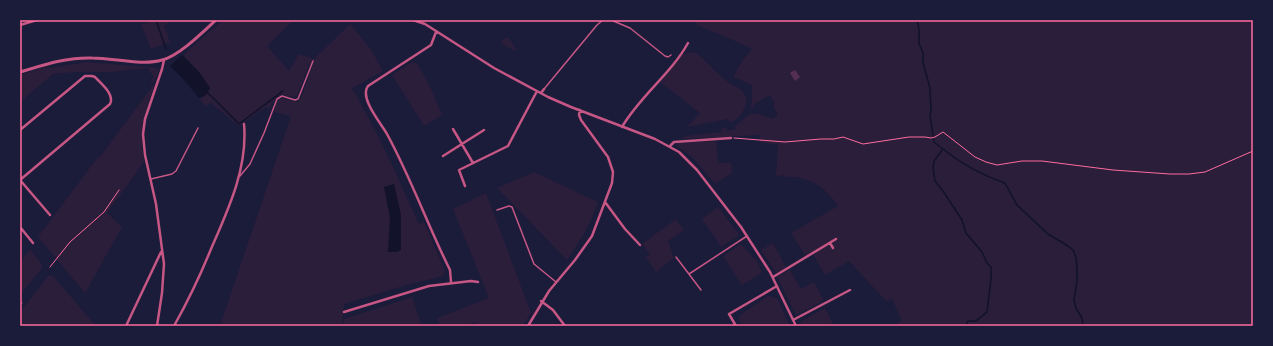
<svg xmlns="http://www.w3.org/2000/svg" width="1273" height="346" viewBox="0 0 1273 346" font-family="'DM Sans',sans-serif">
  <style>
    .green { fill: #2a1e3b }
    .water { fill: #12122b }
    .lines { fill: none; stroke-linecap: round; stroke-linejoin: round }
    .stream { stroke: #12122b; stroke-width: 1.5 }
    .building { fill: #542f53 }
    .path { stroke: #ff6b9d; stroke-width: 1 }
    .service { stroke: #c65784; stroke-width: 1.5 }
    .minor { stroke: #c65784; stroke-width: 2.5 }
    .tertiary { stroke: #c65784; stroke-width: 3 }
    .neatline { fill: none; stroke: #ff6b9d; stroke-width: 1.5 }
  </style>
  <rect width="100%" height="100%" fill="#1b1b3a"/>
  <path class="green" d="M147 20H168L169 22 164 26 170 42 151 49 141 24 147 23Z
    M223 20H294L267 46 289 71 299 54 314 59 350 24 370 48 383 71 351 89C357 94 360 103 364 110 385 147 401 185 419 224L424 222 445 271 443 276 403 286 344 304 342 326H220L291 116 274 112 277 100 282 98 298 102C302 99 310 73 312 66L309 64 297 96 293 97 281 94 276 98 269 109 266 107 239 126 211 103 205 106 199 98C205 97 207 94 210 88L199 72 183 55Z
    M696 20H1253V326H892L902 321 892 299 886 301 849 261 825 275 812 252 805 255 791 233 838 206C825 187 810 176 785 177V175L776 176 778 145 760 142V135L681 139 685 136 722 132 721 129 726 127 727 131 736 129 735 126 750 114H759L772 119 778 115 773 106 775 104 770 95 755 104 753 108 751 109 752 102V85L734 77V75L742 61 752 49 744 45 697 25Z
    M508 37 517 50 515 51 502 44 501 41Z
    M695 52C707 61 716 73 728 82 733 86 742 88 745 95 750 106 739 119 730 123L728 119 687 127 700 113 660 82 683 54Z
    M86 62 159 68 158 74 150 86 153 76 147 68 111 72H75L53 74 20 102V75L46 67C50 69 79 63 86 62Z
    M411 63H417C427 80 435 97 442 115L424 126 392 75Z
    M155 83 143 122 142 147 144 162 107 213 122 227 85 293 38 237 98 157H100Z
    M716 141 718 163H731L732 173 715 184 693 158 677 146 678 143Z
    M534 172 598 202C590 225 581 240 567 260L497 188Z
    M486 193 531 313 523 326H477L475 322 466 326H440L437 318 489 298 453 209Z
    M718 207 738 233V236L721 247 702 219Z
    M676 219 684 230 668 241 674 258 656 272 646 257 650 254 642 244Z
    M773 243 786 267 776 273 761 250Z
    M741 244 757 261 762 273 742 285 723 256Z
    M30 249 41 263 42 268 20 295V263Z
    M790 270 801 289 814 282 823 299 820 303 796 315 777 277Z
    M48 276H53L96 326H20V312Z
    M768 296 777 298 790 326H741L739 320 740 315Z
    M412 297 421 324 414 326H343L344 319Z
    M825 308 834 326H802L800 322Z"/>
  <path class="water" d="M182 55 199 72 210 88C207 94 205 97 199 98L185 81 170 66Z
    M394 184 401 215V250L396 252H388L390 218 384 187Z"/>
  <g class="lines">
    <path class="stream" d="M156 20 166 49
      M917 20 919 29V43L923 53V63L930 88 931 111 930 116 934 142 943 149 934 161 933 168 935 181 943 191 962 220 966 233 982 252 987 263 991 267V279L987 312 976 321H968L966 326
      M208 93 239 124 283 91
      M943 149C963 165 981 175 1005 183L1017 205 1048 234 1068 246 1073 250 1076 257 1077 270V281L1074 300 1076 308 1082 318 1083 326"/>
  </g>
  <path class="building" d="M795 70 800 77 795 81 790 73Z"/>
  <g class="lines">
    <path class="path" d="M734 138 785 142 821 139H834L843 137 863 144 909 137H925L931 138 935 137 943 132 975 157 986 162 997 165 1022 161H1042L1113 170 1170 174H1189L1205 172 1253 151
      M50 267 70 242 104 212 119 190
      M20 304 22 303"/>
    <path class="service" d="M611 20 630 28 665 56 668 57 671 55
      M544 89 597 25 603 20
      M240 176 250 164 264 133 277 99 282 96 295 100 298 99 313 61
      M151 179 172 174 176 171 198 128
      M497 210 509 206 512 207 534 264 556 282
      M676 257 701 290
      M689 274 747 236"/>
    <path class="minor" d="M413 20 425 24 494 68 548 97 571 107 655 139 679 152 697 170 741 227 770 272 796 326
      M20 25 37 20
      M436 32 431 45 368 86C359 98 381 123 387 134 411 178 428 226 450 270L451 282
      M541 93 544 89
      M622 127C640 96 671 74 688 43
      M453 129 473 163
      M20 130 85 76H92L95 77C101 84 115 94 110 104L20 180
      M670 146 674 142 731 138
      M443 156 484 130
      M20 180 50 215
      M465 186 459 170 508 146 537 91
      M605 202 625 229 640 245
      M20 227 33 243
      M830 243 833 248
      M773 277 836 239
      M541 301 553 310 565 326
      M344 312 429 286 471 281 478 282
      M793 320 850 290
      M126 326 161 252
      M157 326 162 293 164 264 156 204 145 155 143 134 145 119 162 69 164 60
      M174 326C188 301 200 276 211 249 228 210 248 168 244 124
      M528 326 549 291 575 260 592 236 612 183 613 172 608 157 581 120 579 115 580 110
      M736 326 729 314 777 286"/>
    <path class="tertiary" d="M20 72C44 65 67 57 92 58 114 58 142 66 162 60 179 56 203 32 216 20"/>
  </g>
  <rect width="1273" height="346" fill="none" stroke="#1b1b3a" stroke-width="42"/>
  <rect x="21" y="21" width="1231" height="304" class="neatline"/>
</svg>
